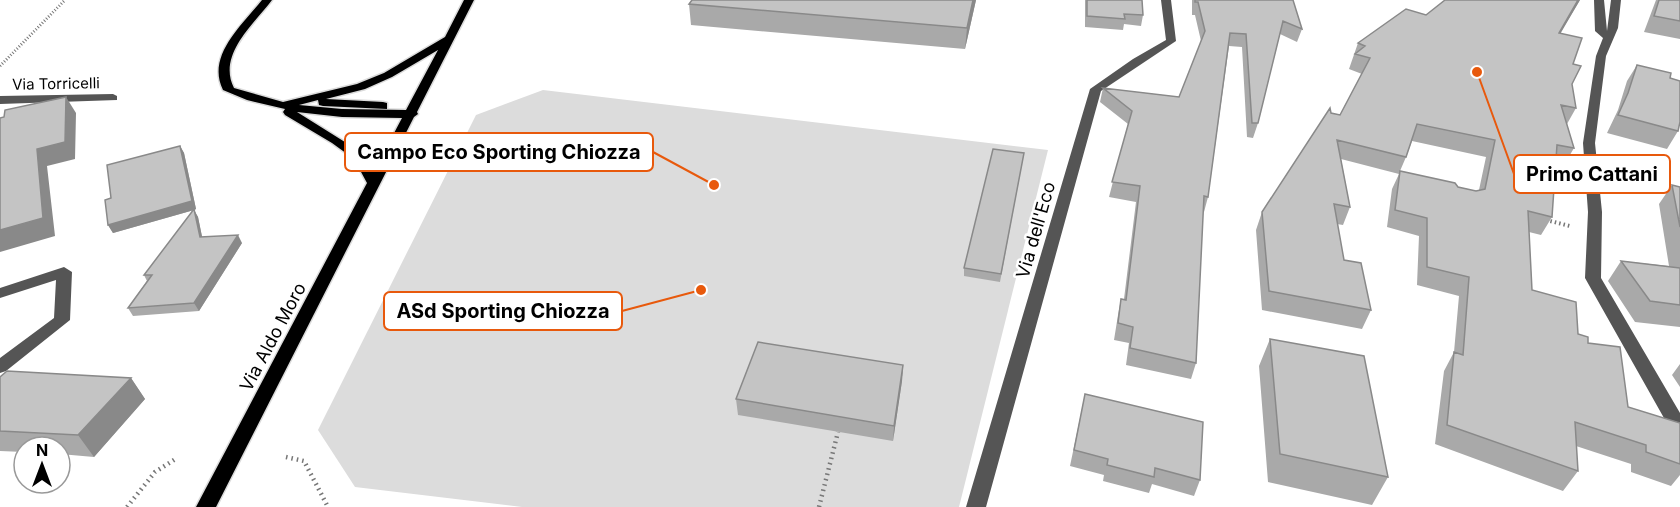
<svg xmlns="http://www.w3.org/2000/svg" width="1680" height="507" viewBox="0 0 1680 507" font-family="Inter,sans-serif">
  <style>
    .green { fill: #dcdcdc }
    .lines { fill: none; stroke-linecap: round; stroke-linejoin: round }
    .major-casing { stroke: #dbdbdb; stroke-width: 3 }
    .path-far2 { stroke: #777; stroke-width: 3; stroke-dasharray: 1 2; stroke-linecap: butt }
    .path-far1 { stroke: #777; stroke-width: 4; stroke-dasharray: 1.5 3; stroke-linecap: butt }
    .path { stroke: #777; stroke-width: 4.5; stroke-dasharray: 1.5 4; stroke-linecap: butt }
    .minor { fill: #555; fill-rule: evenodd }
    .major { fill: #000; fill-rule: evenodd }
    .wall { fill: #a9a9a9; fill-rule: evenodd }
    .shaded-wall { fill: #898989 }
    .building { fill: #c4c4c4; stroke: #898989; stroke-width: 1.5 }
    .labels { text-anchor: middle; stroke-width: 5; stroke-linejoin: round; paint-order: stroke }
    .far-street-label { font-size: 15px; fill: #000; stroke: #fff }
    .street-label { font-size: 18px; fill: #000; stroke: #fff }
    .leader { fill: none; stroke: #e8590c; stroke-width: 2 }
    .callout-dot { fill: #e8590c; stroke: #fff; stroke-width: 2 }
    .callout { fill: #fff; stroke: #e8590c; stroke-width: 2 }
    .callout-label { font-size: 20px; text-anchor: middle; font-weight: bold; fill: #000 }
  </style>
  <rect width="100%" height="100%" fill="#fff"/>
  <path class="green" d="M543 90 1048 150 959 507H522L355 487 318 430 476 115Z"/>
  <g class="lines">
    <defs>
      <path id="major" d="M262 0H272C254 24 217 55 234 88L283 102 357 84 384 73 445 37 464 0H474L417 112 418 114 414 117 216 507H196L367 183 354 159 332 143 285 115 283 112 285 109 247 100 223 90C206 56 242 25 262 0ZM438 50 406 110 342 109 299 105 318 100 319 105 323 106 387 109V103L383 102 326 99 365 89 392 77ZM297 112 342 117 402 118 374 171 364 154Z"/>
    </defs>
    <use href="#major" class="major-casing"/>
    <path class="path-far2" d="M0 66 65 0"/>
    <path class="path-far1" d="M1546 220 1570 226"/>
    <path class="path" d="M286 457 304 461 328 507
      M127 507 155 472 177 458
      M819 507 838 432"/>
    <path class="minor" d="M1161 0H1171L1176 41 1101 91 986 507H966L1090 89 1133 59 1166 40Z
      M1594 0H1604L1607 31 1611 0H1621L1618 28 1606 56 1595 143 1602 212 1601 278 1680 413V436L1673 434 1585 278 1588 212 1583 143 1596 56 1603 38 1595 31Z
      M113 94 117 96V100L0 104V96Z
      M64 267 72 272 70 320 6 371 0 373V358L54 318 56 280 0 298V288Z"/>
    <use href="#major" class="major"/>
  </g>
  <path class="wall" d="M692 0H976L965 49 691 25 689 4Z
    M1085 0H1142L1143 15 1141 26 1124 24 1123 30 1085 27Z
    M1192 0H1293L1302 29 1297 42 1280 34 1258 123 1253 138 1247 137 1242 47 1229 46 1208 197 1204 212H1203L1196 363 1191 379 1126 365 1129 343 1114 340 1118 315 1121 299H1124L1136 202 1109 197 1128 124 1100 102 1103 88 1179 97 1201 41 1195 15H1192Z
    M1445 0H1580L1560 33 1573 64 1572 84 1576 108 1567 124 1574 148 1564 165 1555 163 1552 217 1541 235 1529 232 1532 290 1588 343 1628 407 1680 423V475L1671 486 1631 472V464L1576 446 1578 471 1563 491 1435 444 1444 371 1454 352 1459 296 1417 285 1419 236 1387 227 1392 189 1399 174 1341 159 1350 207 1343 225 1337 224 1344 260 1371 310 1362 329 1262 310 1256 230 1262 212 1331 113 1340 115 1362 74 1349 69 1358 43 1426 15ZM1412 141 1486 157 1479 190 1476 191 1458 187 1400 171 1406 157Z
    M1656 0H1680V39L1644 32Z
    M1637 65 1670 78 1678 131 1667 149 1607 133 1618 110 1627 81Z
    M180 146 184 153 196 209 194 210 198 217 202 237 242 243 199 311 133 316 128 308 147 281 144 275 194 210 113 233 108 225 111 198Z
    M1024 153 1000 282 964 276V268Z
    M1672 185 1680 187V327L1635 322 1608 281 1621 261 1669 266 1659 204Z
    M1270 339 1388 477 1372 505 1268 482 1259 366Z
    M1680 364V387L1672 375Z
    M903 365 902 381 893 441 738 415 736 399Z
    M0 377 131 378 145 399 94 457 60 454V447H24V452L0 451Z
    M1085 394 1200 480 1194 496 1152 484 1149 493 1103 481 1104 475 1070 466Z"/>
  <path class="shaded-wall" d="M973 0H976L965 49 967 28Z
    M1578 0H1580L1552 48 1559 33Z
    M66 97 76 113 75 159 47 166 55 236 0 252V230L37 149Z
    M180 146 184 153 196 209 194 210 198 217 204 246 200 237 194 210 113 233 108 225Z
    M238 235 242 243 199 311 194 303Z
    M903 365 902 381 893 441 894 426Z
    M131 378 145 399 94 457 78 435Z"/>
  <path class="building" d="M692 0H973L967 28 689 4Z
    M1087 0H1142L1143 15 1124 14 1125 19 1087 16Z
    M1195 0H1293L1302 29 1283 21 1258 123H1252L1246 34 1230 33 1208 197 1204 196 1196 363 1130 348 1133 327 1118 323 1121 299 1126 300 1140 186 1112 182 1132 111 1103 88 1179 97 1205 31 1198 2H1195Z
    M1445 0H1578L1559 33 1582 38 1573 64 1581 66 1572 84 1576 108 1561 105 1574 148 1557 145 1552 217 1528 211 1532 290 1576 302 1578 334 1588 337V343L1620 347 1628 407 1680 423V464L1646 452V445L1575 422 1578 471 1447 425 1454 352 1463 355 1469 277 1427 267V218L1395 210 1400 171 1455 183 1458 187 1476 191 1485 189 1495 140 1417 124 1406 157 1337 140 1350 207 1334 204 1344 260 1361 263 1371 310 1269 291 1262 212 1330 108 1331 113 1340 115 1370 58 1355 54 1365 46 1358 43 1406 9 1426 15Z
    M1659 0H1680V21L1654 16Z
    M1637 65 1671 73 1670 78 1680 81V122L1678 131 1618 115 1628 93Z
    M66 97 65 142 37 149 43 218 0 230V118L4 117 5 110Z
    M180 146 192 201 108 225 105 200 111 198 107 165Z
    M993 149 1024 153 1001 274 964 268Z
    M1672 185 1680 187V227Z
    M194 209 200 237 238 235 194 303 128 308 152 275H144Z
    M1621 261 1680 268V305L1650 301Z
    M1270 339 1364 356 1388 477 1280 454Z
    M758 342 903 365 894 426 736 399Z
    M7 371 131 378 78 435 0 431V377Z
    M1085 394 1203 422 1200 480 1155 468 1154 477 1107 465 1108 459 1074 450Z"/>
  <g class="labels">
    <g class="far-street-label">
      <text transform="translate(56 84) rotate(-1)" y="5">Via Torricelli</text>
    </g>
    <g class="street-label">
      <text transform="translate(1036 230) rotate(-74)" y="6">Via dell'Eco</text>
      <text transform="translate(273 337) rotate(-62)" y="6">Via Aldo Moro</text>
    </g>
  </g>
  <path class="leader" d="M714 185L653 152M1477 72L1514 174M701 290L622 311"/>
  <g class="callout-dot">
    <circle cx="714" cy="185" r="6"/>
    <circle cx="1477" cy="72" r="6"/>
    <circle cx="701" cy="290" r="6"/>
  </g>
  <g class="callout">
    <rect x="345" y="133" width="308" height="38" rx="6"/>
    <rect x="1514" y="155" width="156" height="38" rx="6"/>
    <rect x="384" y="292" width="238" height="38" rx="6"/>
  </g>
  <g class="callout-label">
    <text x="499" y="159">Campo Eco Sporting Chiozza</text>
    <text x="1592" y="181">Primo Cattani</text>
    <text x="503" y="318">ASd Sporting Chiozza</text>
  </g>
  <g transform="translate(42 465)"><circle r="28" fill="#ffffff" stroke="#999999" stroke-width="1.5"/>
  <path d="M0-4.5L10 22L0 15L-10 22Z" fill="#000000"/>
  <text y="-9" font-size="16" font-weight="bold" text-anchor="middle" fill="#000000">N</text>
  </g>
</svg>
